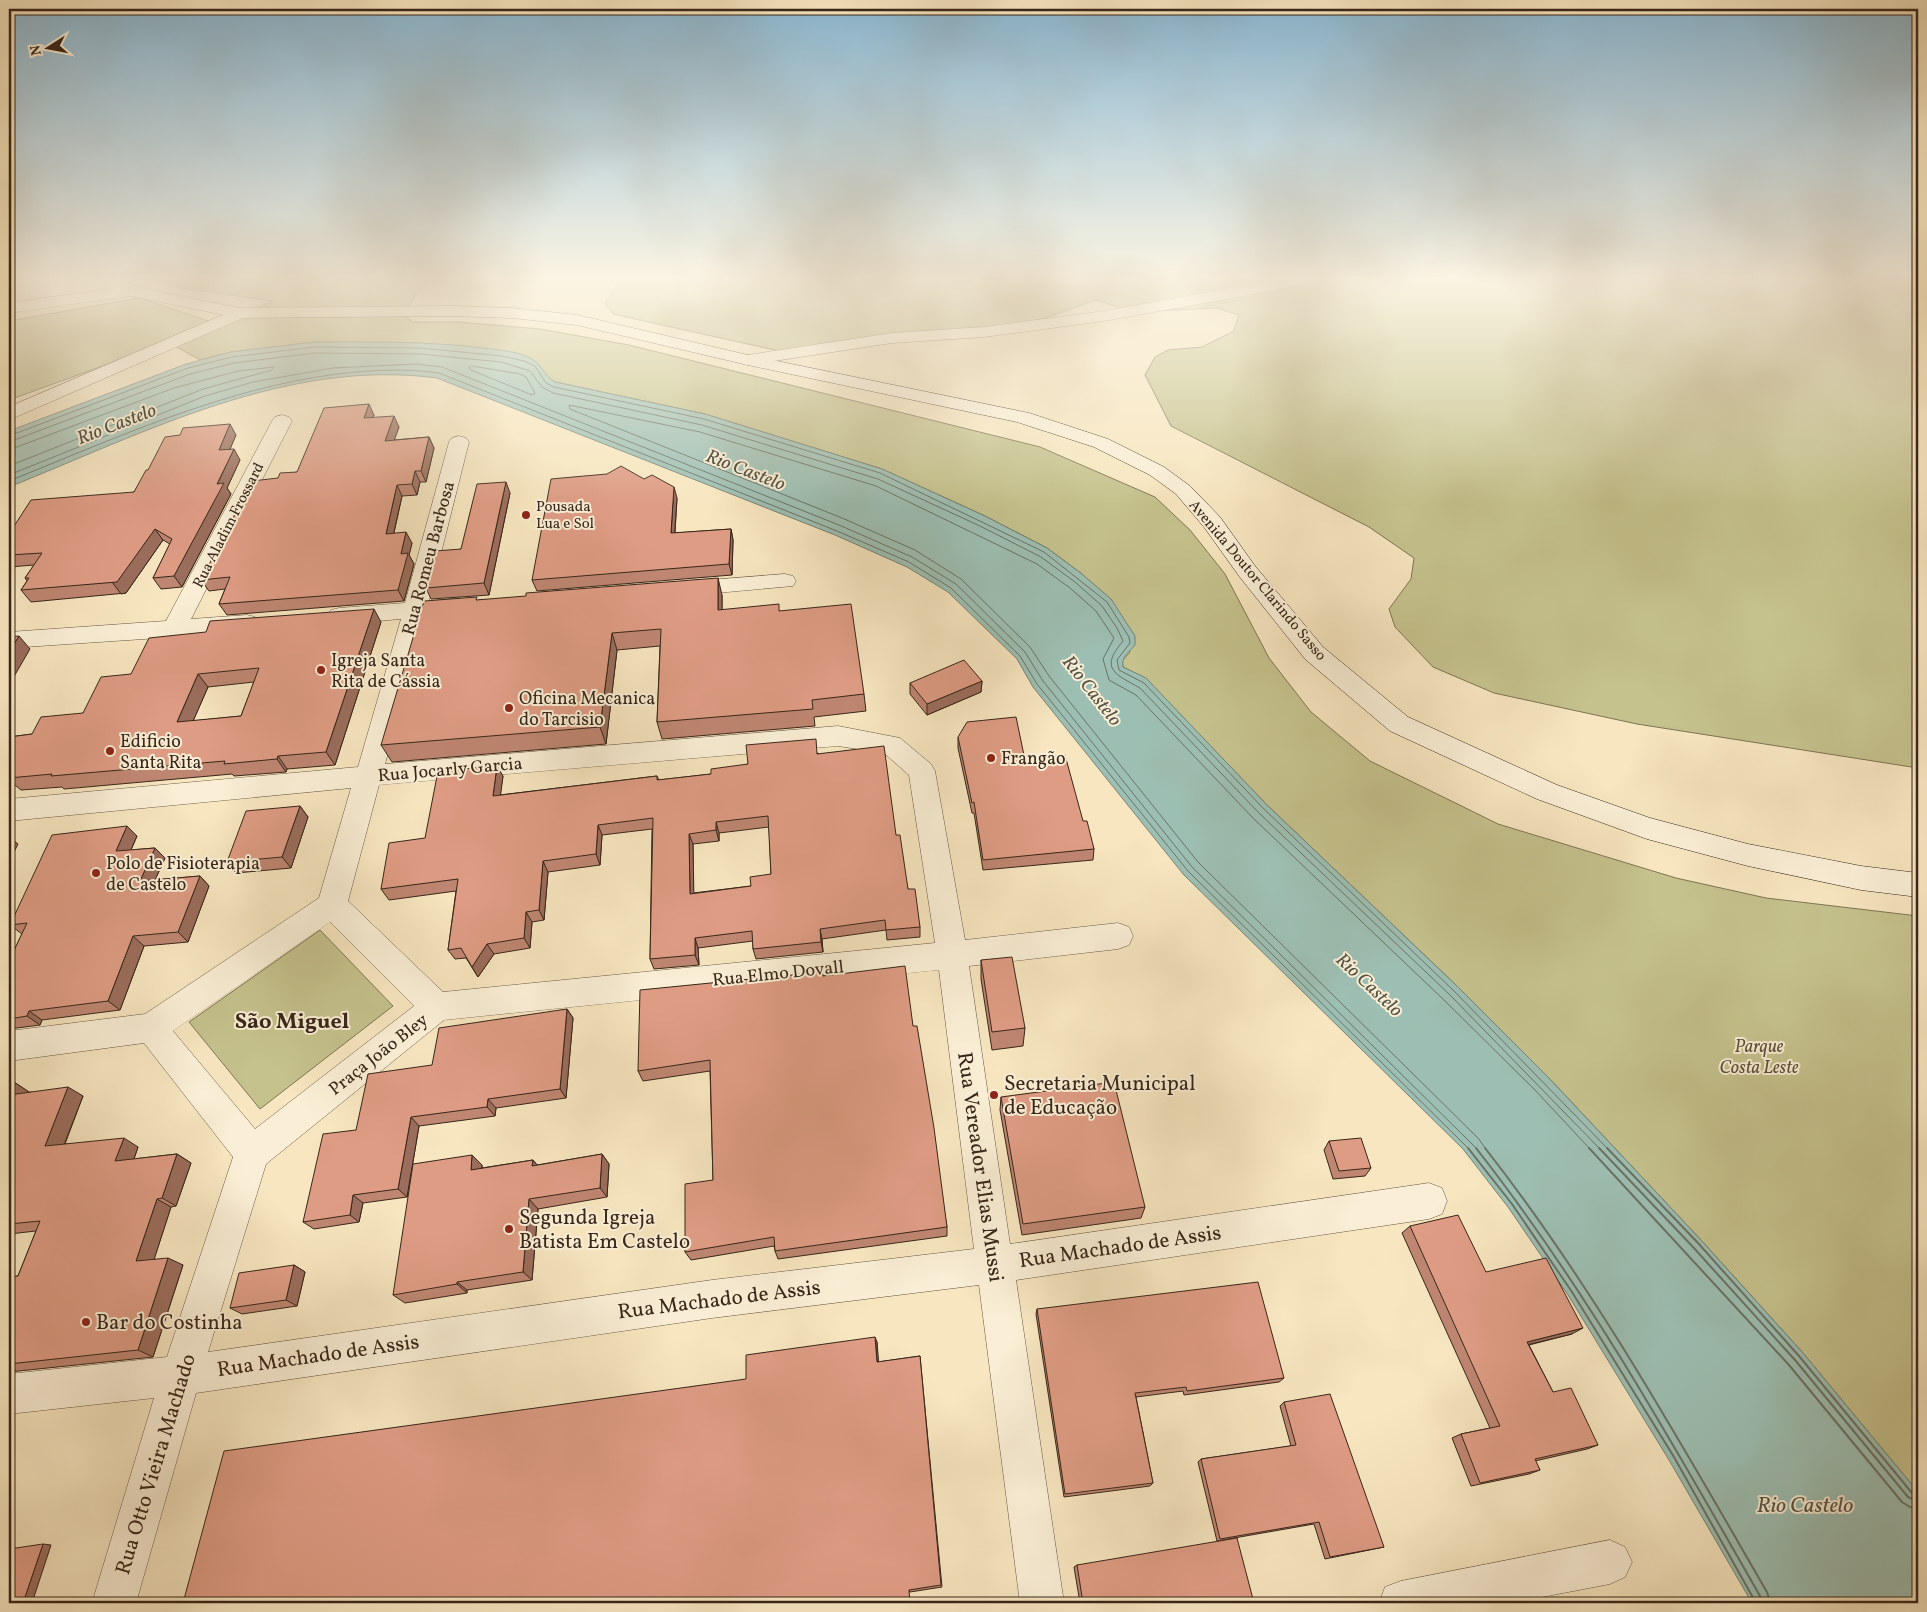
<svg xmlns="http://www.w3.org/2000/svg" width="1927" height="1612" viewBox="0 0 1927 1612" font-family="Vollkorn,serif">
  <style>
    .green { fill: #c5c28d; stroke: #7e7453 }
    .water { fill: #9dbfb3; stroke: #758275 }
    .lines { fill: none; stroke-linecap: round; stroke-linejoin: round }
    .shore-far1 { stroke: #6a7266; stroke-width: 1 }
    .shore { stroke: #6a7266; stroke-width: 2 }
    .stream { stroke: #758275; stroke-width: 6 }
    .street-casing { stroke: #685643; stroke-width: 1 }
    .secondary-casing { stroke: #382619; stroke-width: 1 }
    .street { fill: #faefd6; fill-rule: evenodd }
    .secondary { fill: #faefd6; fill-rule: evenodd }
    .wall { fill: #bf8672; stroke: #382619; fill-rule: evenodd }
    .shaded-wall { fill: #9b6d5c; stroke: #382619 }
    .building { fill: #de9c84; stroke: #382619; fill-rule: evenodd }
    .poi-dot { fill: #8f2418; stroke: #faefd6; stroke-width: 2 }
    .labels { text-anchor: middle; stroke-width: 4; stroke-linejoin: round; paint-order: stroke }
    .far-poi-label { font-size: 15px; fill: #382619; stroke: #faefd6; text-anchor: start }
    .far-street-label { font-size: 15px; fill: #382619; stroke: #faefd6 }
    .street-label { font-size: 18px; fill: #382619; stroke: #faefd6 }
    .poi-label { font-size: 18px; fill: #382619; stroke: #faefd6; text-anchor: start }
    .park-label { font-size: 18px; font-style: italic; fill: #5b4d36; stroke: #faefd6 }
    .water-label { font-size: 19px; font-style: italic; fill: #565447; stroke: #faefd6 }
    .near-poi-label { font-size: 21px; fill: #382619; stroke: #faefd6; text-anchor: start }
    .near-street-label { font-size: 21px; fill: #382619; stroke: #faefd6 }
    .district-label { font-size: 22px; font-weight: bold; fill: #382619; stroke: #faefd6 }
    .near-water-label { font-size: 22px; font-style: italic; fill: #565447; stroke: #faefd6 }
  </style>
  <rect width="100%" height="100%" fill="#f7e6c0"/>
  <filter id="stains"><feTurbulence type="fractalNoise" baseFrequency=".004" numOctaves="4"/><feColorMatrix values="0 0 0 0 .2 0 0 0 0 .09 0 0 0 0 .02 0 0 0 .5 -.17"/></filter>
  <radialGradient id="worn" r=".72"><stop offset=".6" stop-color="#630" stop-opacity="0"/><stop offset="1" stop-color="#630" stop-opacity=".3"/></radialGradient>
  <path class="green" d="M139 279H431L417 293 404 315 413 322H459L540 329 629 345 1040 447 1155 497 1190 530 1225 574 1269 658 1311 712 1370 761 1498 824 1676 878 1766 898 1918 916V1492L1803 1353 1701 1240 1548 1077 1458 987 1267 805 1146 679 1123 667 1122 661 1130 652 1082 574 1047 548 985 516 882 469 705 414 555 382 503 351 420 343 315 342 231 352 200 360 173 345 272 301 175 287Z
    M621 279H1918V768L1637 724 1494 693 1433 667 1395 627 1389 609 1411 579 1414 558 1369 527 1171 426 1145 375 1155 357 1168 350 1202 347 1234 331 1239 315 1217 308 1153 311 1124 309 1096 300 1012 330 779 351 613 314 605 303Z
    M139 298 218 324 9 400V321Z
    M320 930 393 1006 260 1109 189 1022Z"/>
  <path class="water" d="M315 342C371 342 427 341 483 348 498 350 515 351 528 357 542 363 543 375 555 382L705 414 882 469 985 516 1047 548 1082 574 1111 599 1135 636V645C1129 652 1121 657 1123 667L1146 678 1267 805 1458 987 1548 1077 1701 1240 1803 1353 1918 1492V1603H1752L1669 1460 1568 1295 1508 1207 1463 1149 1184 875 1033 687 1017 659 948 592 907 567 835 535 437 378C287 358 144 433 9 487V431L186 364 231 352Z"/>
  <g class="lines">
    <path class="shore-far1" d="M472 366 520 374 526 377 535 393 532 395 471 370 469 368Z
      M9 436 188 368 232 357 315 347 420 348 502 356 524 361 535 366 546 383 554 387 704 419 880 473 1044 552 1107 602 1129 637 1130 643 1117 660 1119 670 1144 683 1263 808 1454 991 1608 1149
      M9 442 190 374 234 363 315 353 420 354 501 362 530 371 542 387 553 393 702 425 878 479 980 526 1041 557 1075 582 1102 606 1117 628 1123 641C1099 669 1115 674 1140 688L1259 813 1450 995 1600 1149
      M9 450 174 388 238 371 274 367 272 370 203 389 9 466
      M9 475 205 396 253 382 333 368 416 364 442 367 839 525 912 557 956 584 1025 652 1043 681 1192 867 1477 1149
      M9 481C116 438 222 389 337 374 371 370 405 368 439 373L837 531 909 562 951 588 1020 656 1037 684 1188 871 1469 1149
      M1486 1149 1478 1138 1198 862 1049 676 1030 647 961 579 915 550 842 518 570 409 569 405 700 432 876 486 1037 564 1070 588 1096 611 1114 638 1103 659 1109 680 1136 695 1253 818 1445 1001 1535 1090 1590 1149"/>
    <path class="shore" d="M1468 1148 1512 1204 1572 1292 1674 1457 1756 1603
      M1476 1148C1585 1287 1672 1442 1760 1596L1762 1603
      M1485 1148C1593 1286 1679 1440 1767 1592L1770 1603
      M1589 1148 1789 1365 1902 1502 1910 1507 1918 1508
      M1599 1148 1693 1247 1795 1360 1908 1497 1918 1501
      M1607 1148 1698 1243 1799 1356 1912 1493 1918 1495"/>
    <path class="stream" d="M9 427 10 425"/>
    <defs>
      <path id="street" d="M1282 279H1317L1315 283 1309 284 1104 321 984 337 892 343 748 365 742 364 739 360 742 356 748 355 892 333 984 327 1104 311Z
        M132 286 138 287 140 291 138 295 9 313V303Z
        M239 308 245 309 248 313 245 317 9 420V407Z
        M282 415 289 417 292 421 191 619 247 615 255 617 259 623 255 629 174 637 9 648V632L166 621 272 421 275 417Z
        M459 436 466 438 469 442 429 601 459 598 467 601 471 606 467 611 425 617 385 764 838 726 900 738 931 764 935 771 965 940 1118 923 1129 927 1133 936 1129 945 1118 949 969 966 1010 1244 1429 1183 1442 1188 1447 1201 1442 1214 1429 1219 1016 1280 1064 1603H1020L979 1285 712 1318 196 1393 136 1603H92L154 1398 9 1414V1374L167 1357 233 1157 144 1043 9 1061V1031L145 1014 319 898 351 788 9 821V799L358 767 401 619 339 624 331 622 327 616 331 610 339 608 405 603 449 442 452 438ZM838 746 884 753 909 775 935 943 443 992 348 901 379 785ZM330 922 414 1006 255 1129 173 1031ZM939 970 974 1249 712 1280 208 1352 266 1164 444 1020Z
        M785 574 793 576 796 581 793 586 683 596 675 594 671 589 675 584 683 582Z
        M1610 1540 1625 1547 1632 1562 1625 1577 1610 1584 1511 1603H1379L1385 1587 1401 1581Z"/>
      <path id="secondary" d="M99 279H120L137 287 239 308 450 306 512 308 577 315 748 355 1029 413 1108 439 1164 467 1190 486 1220 517 1255 566 1323 647 1408 717 1557 785 1650 818 1748 844 1861 866 1918 873V897L1861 890 1748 866 1647 839 1537 799 1390 731 1305 659 1239 576 1204 527 1176 494 1150 475 1094 447 1017 422 748 365 577 325 512 318 450 316 239 318 126 295 101 283Z"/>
    </defs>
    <use href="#street" class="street-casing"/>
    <use href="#secondary" class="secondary-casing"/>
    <use href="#street" class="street"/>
    <use href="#secondary" class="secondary"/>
  </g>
  <path class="wall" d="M374 415 373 418 399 427 394 440 429 437 434 448 426 482H420L417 495 402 496 394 533 412 543 409 555 414 564 404 601 227 615 219 604 225 589 209 591 201 580 278 478 297 472Z
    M236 435 230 449 240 460 227 488 231 494 182 587 161 589 153 578 170 544 163 540 126 593 31 602 21 590 27 581 25 578 34 565 9 567V534L134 492 148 470Z
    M510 493 489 595 431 599 426 588Z
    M677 498 675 533 731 529 733 540 732 575 537 591 532 580Z
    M722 595V610L780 611 864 694 866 711 814 717 815 726 662 739 657 722 660 646 617 650 606 744 392 762 381 745 478 600Z
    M381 622 335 765 287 769 286 772 234 776 232 774 64 789 62 787 21 790 15 785 9 786V737L32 734 83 713 131 674ZM254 682 241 716 193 721 208 687Z
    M982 681 981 692 927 715 910 694V683Z
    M958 737 1025 760 1083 821 1094 849 1093 860 983 870 974 813H972L958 748Z
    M818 753 896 835 908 889 920 927V937L887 940 886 930 822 939 823 952 756 959 753 949V941L698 948 699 965 654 969 650 959 652 829 602 835 600 865 548 872 544 920 532 922 530 948 494 954 478 977 466 958 455 959 448 950 456 891 389 900 381 889 425 838 503 776 500 795 657 776 659 780 711 774 748 764ZM769 827 771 874 751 886 693 893V844L719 841V833Z
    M300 806 308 817 291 868 236 873 227 862Z
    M127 826 137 836 131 850 155 848 165 858 155 880 200 876 209 886 188 942 144 946 120 1010 42 1020 40 1025 9 1029V961L22 934 10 925Z
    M981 960 1025 1028 1023 1046 992 1050 981 979Z
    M823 975 913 1026 947 1227V1236L778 1259 775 1251 774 1246 691 1260 685 1252 713 1180 710 1071 643 1081 638 1071Z
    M567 1009 573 1018 566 1098 496 1108 495 1116 419 1126 407 1197 363 1203 359 1222 314 1229 303 1222 356 1130 432 1065Z
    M14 1082 29 1092 83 1096 65 1144 138 1147 134 1159 177 1154 191 1163 176 1206 171 1207 154 1259 183 1265 153 1357 9 1372V1277L18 1276 36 1231 9 1234V1083Z
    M1001 1097 1145 1207 1141 1218 1022 1235 1000 1110Z
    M1329 1141 1371 1168 1365 1176 1333 1179 1324 1150Z
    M602 1154 609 1164 607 1197 538 1209 532 1280 467 1290V1293L405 1303 393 1295 482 1165V1168L533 1160 537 1165Z
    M1410 1226 1486 1272 1572 1334 1529 1345 1553 1392 1598 1445 1587 1449 1535 1461 1540 1470 1529 1474 1471 1486 1452 1438 1461 1434 1490 1428 1402 1233Z
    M294 1265 305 1272 297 1306 242 1314 230 1308Z
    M1037 1309 1284 1378 1279 1382 1184 1395 1183 1391 1136 1397 1153 1483 1150 1486 1064 1497 1036 1314Z
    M877 1342 878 1362 920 1356 942 1587 910 1592 746 1379Z
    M1284 1402 1384 1547 1325 1559 1314 1524 1217 1541 1198 1462 1201 1459 1291 1446 1280 1406Z
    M1077 1565 1254 1603H1080L1074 1567Z"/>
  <path class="shaded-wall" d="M369 404 374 415 369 429 364 418Z
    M394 416 399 427 390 452 385 441Z
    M230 424 236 435 225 461 219 450Z
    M429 437 434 448 426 482 421 471Z
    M234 449 240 460 227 488 231 494 182 587 174 576Z
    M415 471 420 482 417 495 412 484Z
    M506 482 510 493 489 595 484 583Z
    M397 485 402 496 391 545 386 534Z
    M674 487 677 498 674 544 671 533Z
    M155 529 163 540 126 593 121 594 112 582Z
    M731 529 733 540 732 575 729 564Z
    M406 532 412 543 409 555 414 564 404 601 398 590 401 554Z
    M718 578 722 595V627L718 610Z
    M374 609 381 622 335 765 326 752Z
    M612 633 617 650 606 744 600 727Z
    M19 636 30 649 9 685V652Z
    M198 674 208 687 187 735 177 722Z
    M982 681 981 692 927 715V704Z
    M278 756 287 769 286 772 277 759Z
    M497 766 503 776 499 807 493 796Z
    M300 806 308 817 291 868 282 857Z
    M716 822 719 833V841L716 830Z
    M598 825 602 835 600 865 596 854Z
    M127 826 137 836 126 861 116 851Z
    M689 834 693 844 694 904 690 894Z
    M12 839 18 844 9 862V845Z
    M155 848 165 858 150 891 140 881Z
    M543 861 548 872 544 920 539 910Z
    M200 876 209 886 188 942 178 932Z
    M526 912 532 922 530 948 524 938Z
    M820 929 822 939 823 952 821 942Z
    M133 936 144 946 120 1010 108 1001Z
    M695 938 698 948 699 965 695 955Z
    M487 944 494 954 478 977 472 967Z
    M567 1009 573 1018 566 1098 560 1089Z
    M29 1011 42 1020 40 1025 27 1016Z
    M14 1082 29 1092 23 1104 9 1095V1093Z
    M68 1087 83 1096 60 1155 45 1146Z
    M488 1099 496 1108 495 1116 487 1107Z
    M411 1117 419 1126 407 1197 398 1189Z
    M124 1138 138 1147 130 1170 115 1161Z
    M177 1154 191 1163 176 1206 162 1198Z
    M602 1154 609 1164 607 1197 600 1188Z
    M472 1155 482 1165 480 1180 471 1170Z
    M533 1160 541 1170 532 1166Z
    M353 1195 363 1203 359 1222 350 1215Z
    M157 1199 171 1207 151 1269 136 1261Z
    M529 1199 538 1209 532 1280 523 1272Z
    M168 1258 183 1265 153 1357 138 1350Z
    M294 1265 305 1272 297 1306 286 1300Z
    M457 1282 467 1290V1293L457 1284Z
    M1583 1328 1572 1334 1518 1347 1527 1342Z
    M875 1337 877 1342 879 1367 877 1362Z
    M43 1544 51 1545 32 1603H23Z"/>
  <path class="building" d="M369 404 364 418 394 416 385 441 429 437 421 471H415L412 484 397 485 386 534 406 532 401 554 408 553 398 590 219 604 230 577 201 580 252 481 278 478 280 473 297 472 324 408Z
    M230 424 219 450 234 449 217 484 224 483 174 576 153 578 172 539 155 529 117 582 21 590 29 578H25L42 553 9 555V534L31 500 134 492 146 470H148L165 437 180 435 183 428Z
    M621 466 644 479 652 475 674 487 671 533 731 529 729 564 532 580 551 479 607 474Z
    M506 482 484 583 426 588 435 551 461 549 477 484Z
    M718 578V610L779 604V611L851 604 864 694 812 700 813 709 657 722 661 629 612 633 600 727 381 745 424 601 477 597 476 600 526 596V593Z
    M374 609 326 752 278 756 277 759 224 764 225 761 51 776 52 774 9 778V775L11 772H9V737L32 734 41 717 83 713 101 677 131 674 149 638 206 632 210 621ZM259 668 241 716 177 722 198 674Z
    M19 636 9 652V637Z
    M964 660 982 681 927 704 910 683Z
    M1016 717 1025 760 1065 755 1083 821H1087L1094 849 983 860 974 802 972 803 958 737 967 722Z
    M816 739 817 754 884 746 896 835H900L908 889H915L920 927 886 930 885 920 820 929 821 942 753 949 752 931 695 938V955L650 959 653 818 598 825 596 854 543 861 539 910 526 912 524 938 487 944 472 967 461 948 448 950 458 879 381 889 389 843 425 838 438 771 497 766 493 796 657 776V780L711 774V769L748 764 746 745ZM768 816 771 874 750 877 751 886 690 894 689 834 716 830V822Z
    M300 806 282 857 227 862 246 811Z
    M127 826 116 851 155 848 140 881 200 876 178 932 133 936 108 1001 29 1011 27 1016 9 1019V961L27 923 10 925 52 835Z
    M9 839H12L9 845Z
    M1012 957 1025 1028 992 1032 981 960Z
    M905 966 913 1026H917L934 1128 947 1227 775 1251 774 1237 685 1252V1184L713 1180 710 1060 638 1071 640 990 822 972 823 976Z
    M567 1009 560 1089 488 1099 487 1107 411 1117 398 1189 353 1195 350 1215 303 1222 323 1134 356 1130 368 1074 432 1065 439 1028Z
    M14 1082 9 1093V1083Z
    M1114 1082 1145 1207 1023 1224 1001 1097Z
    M68 1087 45 1146 124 1138 115 1161 177 1154 162 1198 157 1199 136 1261 168 1258 138 1350 9 1364V1277L18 1276 40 1221 9 1224V1095Z
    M1361 1138 1371 1168 1339 1171 1329 1141Z
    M602 1154 600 1188 529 1199 523 1272 457 1282V1284L393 1295 413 1164 472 1155 471 1170 533 1160 532 1166Z
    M1458 1215 1486 1272 1546 1258 1583 1328 1527 1342 1553 1392 1571 1388 1598 1445 1535 1459 1540 1470 1480 1483 1461 1434 1500 1426 1410 1226Z
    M294 1265 286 1300 230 1308 239 1273Z
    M1258 1282 1284 1378 1187 1391 1186 1387 1135 1393 1153 1483 1065 1494 1037 1309Z
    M875 1337 877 1362 920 1356 941 1585 909 1590 910 1603H183L224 1451 746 1379V1355Z
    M1330 1394 1384 1547 1330 1557 1319 1522 1220 1539 1201 1459 1296 1445 1284 1402Z
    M1237 1538 1254 1603H1083L1077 1565Z
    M43 1544 23 1603H9V1549Z"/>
  <linearGradient id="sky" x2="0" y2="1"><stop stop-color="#8ab8d3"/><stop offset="0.55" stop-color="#fbf4e3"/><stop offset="1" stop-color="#fbf4e3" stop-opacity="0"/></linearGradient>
  <rect width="1927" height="505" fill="url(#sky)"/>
  <g class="poi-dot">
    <circle cx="526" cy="515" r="5"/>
    <circle cx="321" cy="670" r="5"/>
    <circle cx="509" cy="708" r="5"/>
    <circle cx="110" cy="751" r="5"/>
    <circle cx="991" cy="758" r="5"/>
    <circle cx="96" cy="873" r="5"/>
    <circle cx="994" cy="1095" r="5"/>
    <circle cx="509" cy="1229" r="5"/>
    <circle cx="86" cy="1322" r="5"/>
  </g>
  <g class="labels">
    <g class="far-poi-label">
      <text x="536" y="511">Pousada<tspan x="536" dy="17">Lua e Sol</tspan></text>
    </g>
    <g class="far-street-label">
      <text transform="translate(228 525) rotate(-63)" y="5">Rua Aladim Frossard</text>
      <text transform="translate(1258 580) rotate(50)" y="5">Avenida Doutor Clarindo Sasso</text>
    </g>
    <g class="street-label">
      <text transform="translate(428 558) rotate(-75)" y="6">Rua Romeu Barbosa</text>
      <text transform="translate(450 769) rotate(-5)" y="6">Rua Jocarly Garcia</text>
      <text transform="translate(778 973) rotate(-6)" y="6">Rua Elmo Dovall</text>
      <text transform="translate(378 1054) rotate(-38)" y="6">Praça João Bley</text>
    </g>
    <g class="poi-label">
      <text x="331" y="666">Igreja Santa<tspan x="331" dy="21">Rita de Cássia</tspan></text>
      <text x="519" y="704">Oficina Mecanica<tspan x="519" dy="21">do Tarcisio</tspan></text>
      <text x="120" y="747">Edificio<tspan x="120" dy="21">Santa Rita</tspan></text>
      <text x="1001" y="764">Frangão</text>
      <text x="106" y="869">Polo de Fisioterapia<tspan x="106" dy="21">de Castelo</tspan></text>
    </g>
    <g class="park-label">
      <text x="1759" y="1052">Parque<tspan x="1759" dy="21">Costa Leste</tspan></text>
    </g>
    <g class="water-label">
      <text transform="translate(116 423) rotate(-21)" y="7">Rio Castelo</text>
      <text transform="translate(746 469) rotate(21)" y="7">Rio Castelo</text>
      <text transform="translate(1093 690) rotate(52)" y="7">Rio Castelo</text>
      <text transform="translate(1370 984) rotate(43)" y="7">Rio Castelo</text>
    </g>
    <g class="near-poi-label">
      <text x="1004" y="1090">Secretaria Municipal<tspan x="1004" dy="24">de Educação</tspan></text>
      <text x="519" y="1224">Segunda Igreja<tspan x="519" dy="24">Batista Em Castelo</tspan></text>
      <text x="96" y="1329">Bar do Costinha</text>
    </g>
    <g class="near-street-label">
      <text transform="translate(981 1167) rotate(82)" y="7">Rua Vereador Elias Mussi</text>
      <text transform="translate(1120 1246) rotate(-8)" y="7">Rua Machado de Assis</text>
      <text transform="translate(719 1299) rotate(-7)" y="7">Rua Machado de Assis</text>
      <text transform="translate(318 1355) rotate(-8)" y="7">Rua Machado de Assis</text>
      <text transform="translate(155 1464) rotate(-73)" y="7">Rua Otto Vieira Machado</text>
    </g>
    <g class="district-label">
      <text x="292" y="1028">São Miguel</text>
    </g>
    <g class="near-water-label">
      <text x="1805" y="1512">Rio Castelo</text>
    </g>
  </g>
  <rect width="1927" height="1612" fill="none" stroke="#f7e6c0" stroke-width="30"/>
  <rect x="10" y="10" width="1907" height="1592" fill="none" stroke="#382619" stroke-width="2.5"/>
  <rect x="15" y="15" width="1897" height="1582" fill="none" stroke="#382619"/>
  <g transform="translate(48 48) rotate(259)" stroke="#faefd6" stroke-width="4" paint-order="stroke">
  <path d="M0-4L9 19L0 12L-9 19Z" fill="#382619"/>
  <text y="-8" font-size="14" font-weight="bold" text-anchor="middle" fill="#382619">N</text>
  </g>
  <rect width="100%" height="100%" filter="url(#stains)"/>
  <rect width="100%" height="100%" fill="url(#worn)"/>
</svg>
